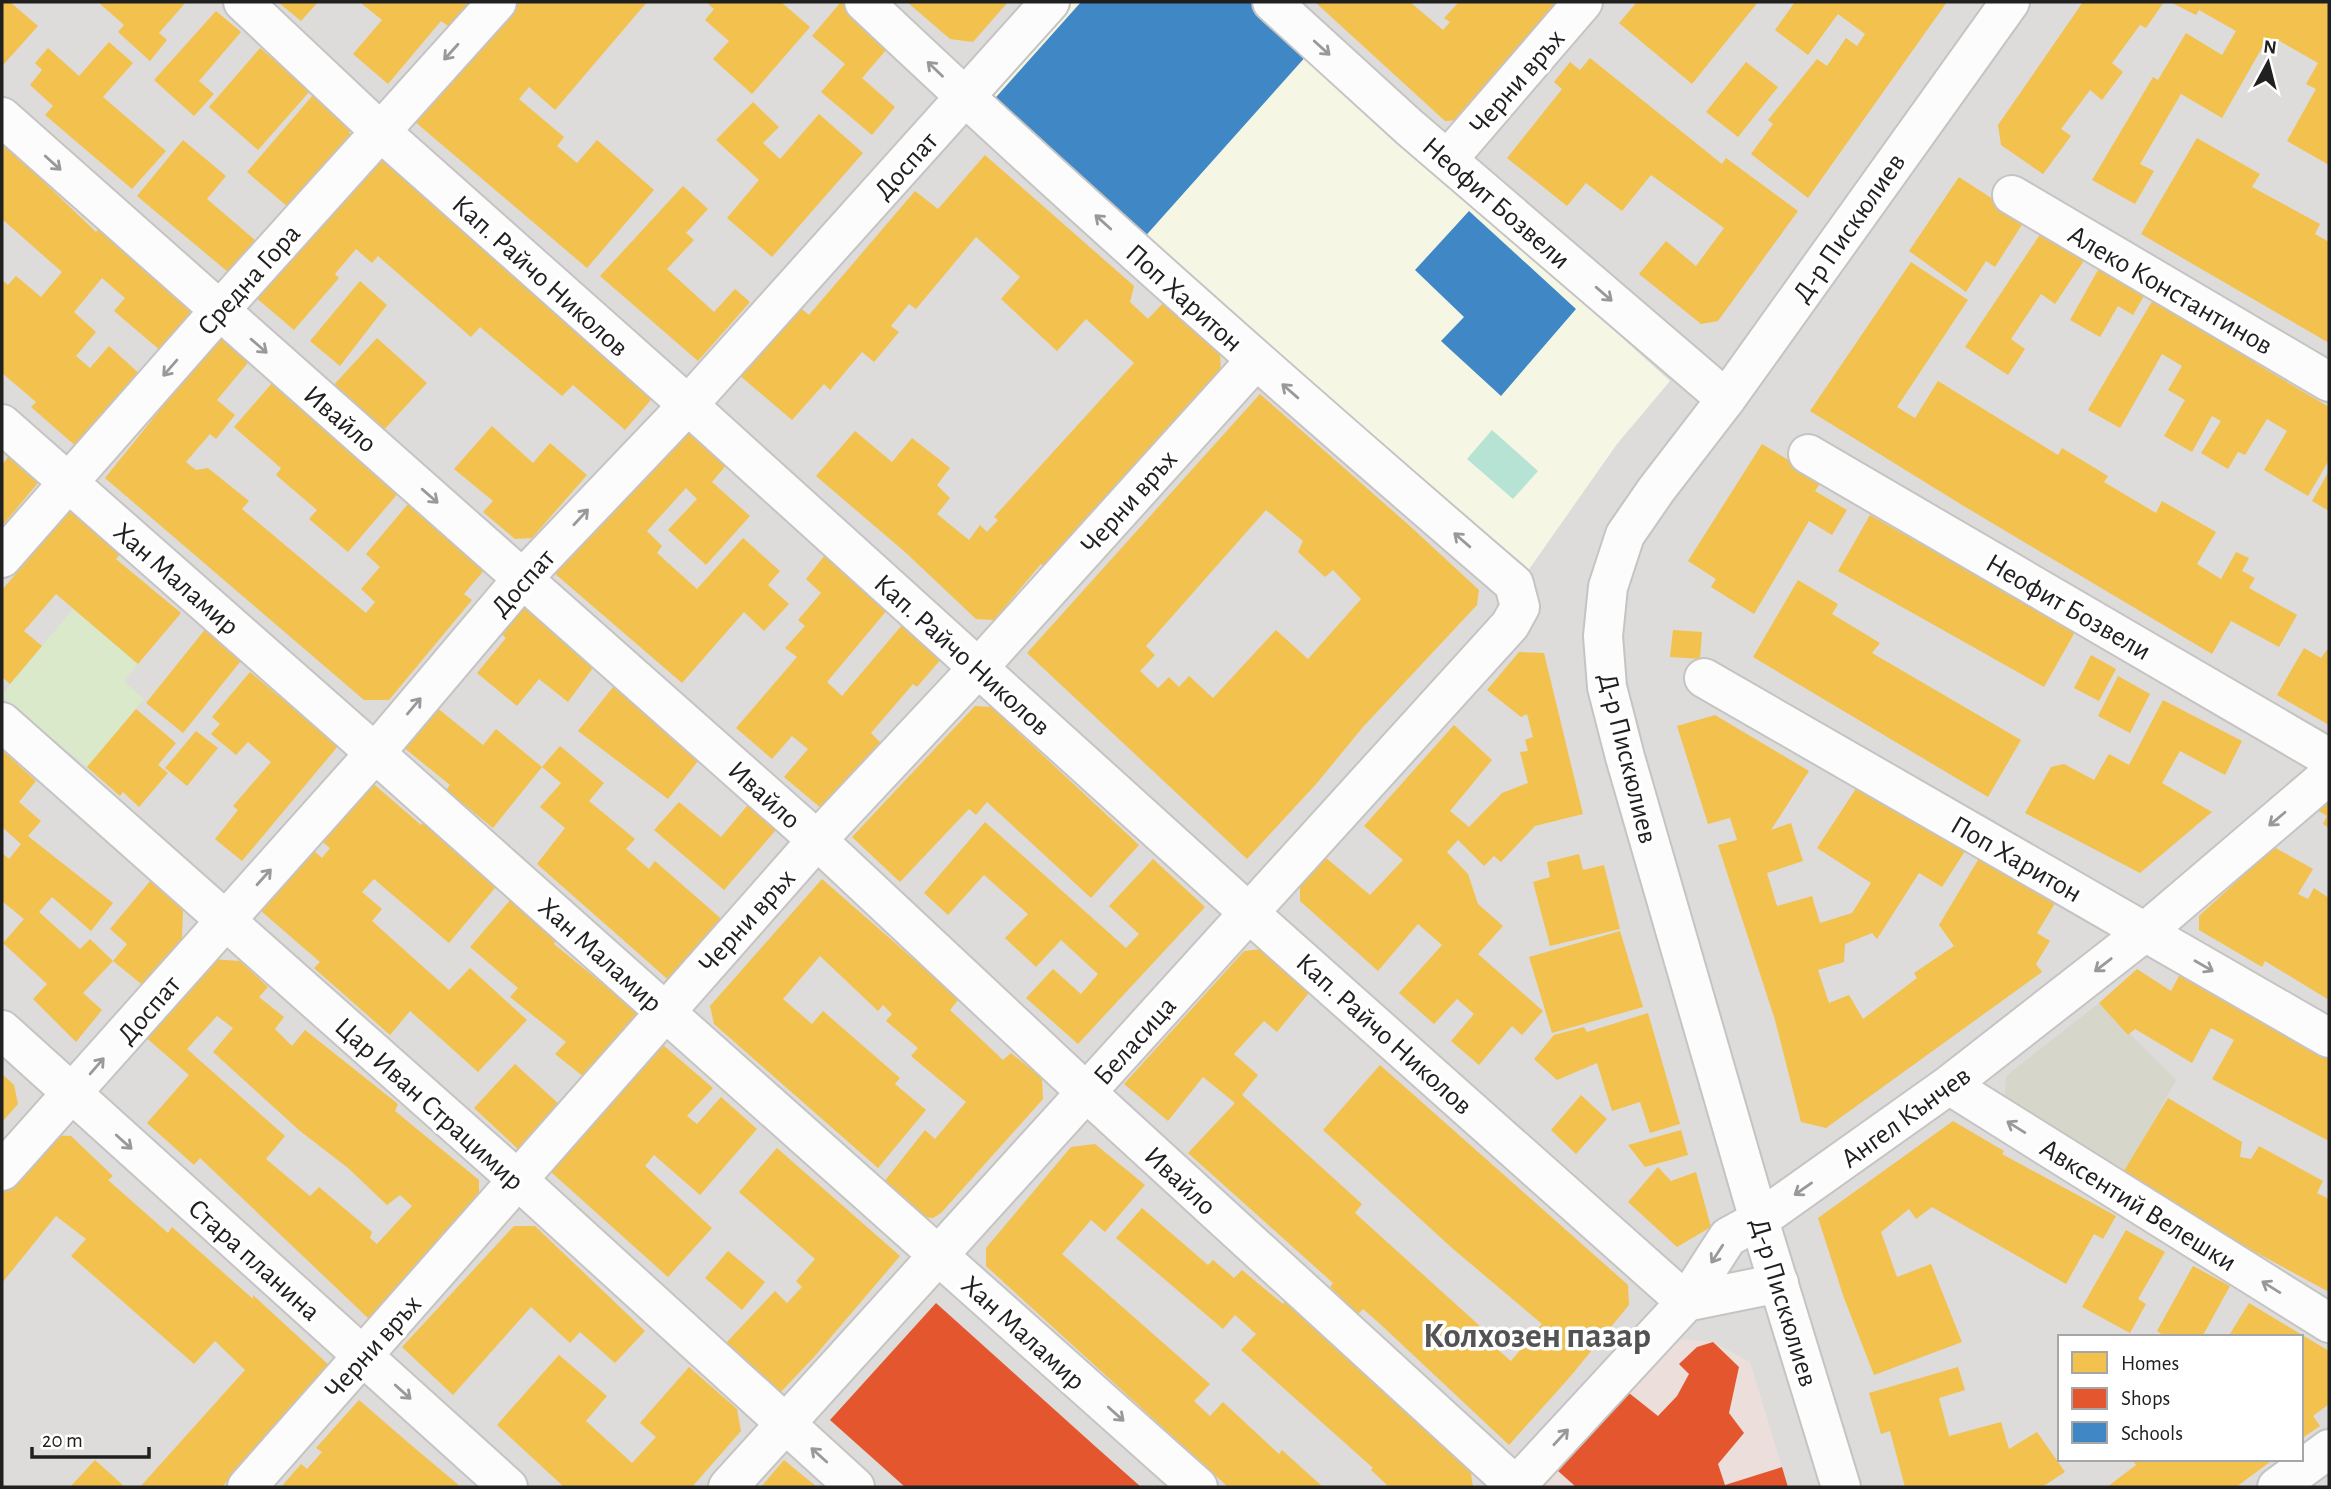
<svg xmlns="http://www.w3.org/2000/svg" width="2331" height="1489" viewBox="0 0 2331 1489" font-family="'Alegreya Sans',sans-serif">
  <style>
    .residential { fill: #dddcda; fill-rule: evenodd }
    .commercial { fill: #ebdedb }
    .education { fill: #f6f6e5 }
    .construction { fill: #d6d6ca }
    .grass { fill: #d9e9c9 }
    .pitch { fill: #b6e3d3 }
    .homes { fill: #f2c14e; fill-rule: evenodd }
    .shops { fill: #e4572e }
    .schools { fill: #3f88c5 }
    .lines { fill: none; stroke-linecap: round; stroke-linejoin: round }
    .minor-casing { stroke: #c5c4c3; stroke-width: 42 }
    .tertiary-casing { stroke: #c5c4c3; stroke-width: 42 }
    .minor { stroke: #fcfcfc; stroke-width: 38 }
    .tertiary { stroke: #fcfcfc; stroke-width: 38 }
    .oneway { stroke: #999 }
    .labels { text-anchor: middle; stroke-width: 7; stroke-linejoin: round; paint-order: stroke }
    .street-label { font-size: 28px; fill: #202020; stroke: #fff }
    .district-label { font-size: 35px; font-weight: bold; fill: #535353; stroke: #fff }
  </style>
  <rect width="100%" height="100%" fill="#eeece8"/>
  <path class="residential" d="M2 2H2329V1487H2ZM2060 1337H2301V1459H2060Z"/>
  <path class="commercial" d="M1678 1339 1713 1342 1750 1362 1788 1487H1544Z"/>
  <path class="education" d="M1071 2H1250L1670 381 1617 444 1525 575 986 101Z"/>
  <path class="construction" d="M2099 1003 2176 1080 2123 1177 2004 1105 2006 1076Z"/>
  <path class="grass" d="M73 609 138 664 124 682 144 699 87 767 2 697 10 684Z"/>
  <path class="pitch" d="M1492 430 1538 471 1513 499 1467 459Z"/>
  <path class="homes" d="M2 2H10L38 26 4 64 2 62Z
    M98 2H186L159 33 167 40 150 61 118 32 124 25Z
    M278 2H318L301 21Z
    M364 2H473L451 28 441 21 388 84 353 54 382 20 362 4Z
    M519 2H647L555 110 529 87 519 99 564 137 557 146 577 163 597 140 654 190 587 268 414 121Z
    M706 2H781L810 27 752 94 713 59 729 41 705 20 714 9Z
    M841 2H845L893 42 862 78 895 107 872 135 821 92 845 64 812 36Z
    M907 2H1008L973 42 950 39Z
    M1315 2H1410L1443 30 1450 22 1444 18 1459 2H1564L1458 120 1445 121Z
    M1637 2H1758L1692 84 1619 23Z
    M1795 2H1947L1808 198 1751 154 1773 124 1768 120 1817 59 1827 66 1846 38 1857 46 1865 34 1838 14 1808 55 1775 30Z
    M2083 2H2164L2146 28 2140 25 2112 63 2123 72 2102 100 2090 90 2061 129 2071 136 2043 174 2001 145 1998 125Z
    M2170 2H2323L2329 5V165L2287 141 2316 89 2306 84 2318 63 2276 39 2269 50 2263 46 2222 118 2181 94 2140 164 2154 171 2135 204 2092 180 2153 77 2158 80 2186 33 2222 55 2236 31 2199 10 2196 15Z
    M216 11 241 32 199 81 214 94 194 116 154 80Z
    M109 42 133 63 103 97 166 151 132 189 45 115 53 106 30 85 42 70 35 63 48 48 79 76Z
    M260 48 310 91 258 150 209 107Z
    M1590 58 1722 164 1726 158 1798 211 1718 321 1701 324 1639 274 1666 241 1696 266 1724 228 1651 175 1622 211 1586 183 1567 206 1507 158 1562 89 1554 82 1570 62 1580 70Z
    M1746 62 1778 87 1738 137 1706 112Z
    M313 95 349 127 350 135 288 207 247 172Z
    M753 102 779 127 763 143 780 159 819 114 863 153 772 257 727 218 759 180 716 140Z
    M2 126 53 175 45 183 96 232 102 224 200 306 161 351 114 311 125 298 102 278 74 312 96 332 76 356 90 368 109 346 142 376 78 448 31 407 36 402 2 373V280L8 285 16 276 41 297 62 272 2 219Z
    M2197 138 2260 174 2252 187 2320 224 2315 234 2329 242V343L2141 234Z
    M183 140 226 176 207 199 255 240 228 272 137 196Z
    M985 155 1134 286 1130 302 1148 319 1166 300 1220 352 1221 375 1077 527 1083 531 1048 569 1041 564 994 620 976 619 905 552 816 476 855 431 892 462 912 438 950 468 937 485 950 498 937 514 969 540 980 525 987 532 998 520 994 517 1134 363 1086 319 1057 351 1001 299 1020 277 976 237 916 309 909 304 891 326 899 332 874 362 862 352 830 390 824 384 792 420 738 374 798 306 809 315 915 191 938 209Z
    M389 160 656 394 625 430 573 385 562 396 480 327 471 337 378 256 372 263 356 249 335 274 339 278 294 330 254 296 370 161Z
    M1959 177 2025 220 1995 267 1986 261 1966 292 1909 251Z
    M683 186 708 209 686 233 694 240 667 269 714 312 735 289 750 302 698 361 600 276Z
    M2047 224 2089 253 2055 304 2041 294 2011 339 2025 349 2008 375 1965 347Z
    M2103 261 2149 287 2133 315 2118 306 2100 337 2070 320Z
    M1911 262 1968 300 1897 407 1915 418 1938 381 2058 455 2062 448 2108 476 2104 482 2156 513 2162 501 2216 532 2197 564 2221 579 2236 552 2249 558 2242 571 2255 578 2249 588 2297 615 2279 647 2231 621 2212 654 1962 505 1810 411Z
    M360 281 387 305 340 366 310 341Z
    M2157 293 2260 355 2255 363 2329 407V460L2308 496 2264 470 2287 431 2267 419 2245 455 2238 452 2228 469 2201 453 2221 421 2212 416 2192 452 2164 436 2185 400 2168 390 2182 366 2162 354 2120 428 2088 410Z
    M226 328 256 353 217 400 235 415 216 439 210 434 186 462 196 470 208 468 249 501 242 509 366 613 375 602 361 589 380 567 366 554 408 504 486 568 464 594 472 600 389 700H364L105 478Z
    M377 338 427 383 381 433 331 388Z
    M273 382 400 491 348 552 309 519 317 510 276 475 281 468 234 427Z
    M1260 394 1411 527 1479 590 1477 605 1363 727 1317 783 1247 859 1027 653ZM1266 510 1303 541 1298 552 1325 577 1333 570 1361 599 1308 659 1276 630 1213 698 1189 676 1179 687 1169 677 1158 688 1140 671 1155 655 1146 646Z
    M492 426 533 463 550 443 587 475 532 538 515 539 483 512 493 501 454 469Z
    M692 429 728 463 712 482 750 516 706 565 668 530 697 499 686 488 647 531 662 546 657 553 697 589 743 538 780 571 768 585 789 604 764 631 744 612 682 683 553 572 683 430Z
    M1762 444 1822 481 1815 491 1847 510 1832 535 1809 521 1754 614 1711 587 1716 579 1688 561Z
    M12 452 42 478 2 526V465Z
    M2329 471V511L2312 501Z
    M78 501 129 544 116 559 181 613 138 664 56 594 24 631 42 646 10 684 2 677V590Z
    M1870 515 2075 632 2044 687 1838 571Z
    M825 555 888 609 827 682 842 696 902 625 942 658 917 687 913 684 871 733 881 743 822 809 784 777 808 749 792 736 772 759 736 728 797 657 785 648 805 626 798 620 821 593 806 579Z
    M1798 580 1838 604 1832 614 1880 643 1872 653 2021 740 1988 797 1753 657Z
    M529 598 603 654 568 702 539 679 517 706 477 673 506 638 501 634Z
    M207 627 244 657 183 733 146 703Z
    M1673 630 1702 632 1700 659 1670 657Z
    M2304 648 2321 658 2327 650 2329 651V725L2277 695Z
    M1519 652 1544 653 1583 814 1535 826 1501 862 1494 856 1484 866 1458 840 1447 852 1468 874 1478 904 1503 926 1478 954 1543 1011 1522 1035 1512 1026 1479 1065 1451 1041 1474 1014 1457 999 1434 1024 1399 993 1442 945 1418 924 1378 971 1300 901V884L1325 857 1370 895 1403 860 1364 826 1454 725 1492 760 1450 811 1469 827 1502 793 1528 783 1520 752 1528 751 1525 740 1533 737 1527 714 1521 717 1487 690Z
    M2091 655 2116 669 2099 701 2074 688Z
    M250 672 338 746 242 861 215 839 238 810 233 806 271 762 248 742 236 755 211 734 220 724 212 717Z
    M2118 676 2150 694 2130 733 2098 716Z
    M613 687 702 756 668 799 578 731Z
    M2163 700 2242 741 2225 775 2180 751 2162 783 2212 812 2140 873 2025 813 2051 767 2064 764 2094 780 2109 754 2129 765Z
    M975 706 991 707 1139 845 1091 898 987 802 976 815 969 809 900 882 852 837Z
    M436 707 483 745 496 729 542 767 493 828 446 790 450 785 403 747Z
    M136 709 176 743 158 765 168 773 139 807 123 792 120 796 87 767Z
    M1715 715 1809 771 1771 830 1791 823 1803 861 1767 873 1777 906 1812 896 1820 923 1852 913 1871 883 1817 848 1861 781 1967 848 1942 887 1919 873 1877 939 1872 933 1845 944 1844 962 1818 970 1829 1003 1849 995 1863 1019 1917 978 1914 973 1954 946 1939 925 1981 855 2057 900 2037 933 2050 941 2036 964 2042 972 1826 1128 1801 1122 1775 1020 1718 845 1737 840 1730 818 1708 824 1677 726Z
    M196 731 218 748 187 786 165 768Z
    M560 746 604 783 589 801 635 839 626 849 649 869 655 861 726 923 672 983 537 864 565 828 540 807 561 783 542 767Z
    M2 750 36 781 19 802 41 821 28 836 113 903 91 931 52 897 39 912 80 949 90 939 113 961 83 993 102 1010 76 1042 33 999 47 984 3 943 24 919 2 901V853L9 859 21 844 2 827Z
    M369 780 421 825 424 820 499 883 449 943 374 879 362 892 382 909 372 921 449 990 470 968 527 1020 478 1072 410 1011 390 1035 314 968 320 962 261 911 313 850 322 858 330 848 319 839Z
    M2329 794V828L2323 824 2327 816 2314 808Z
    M752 800 781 824 724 890 654 830 679 802 721 837Z
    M985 822 1126 948 1139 934 1109 906 1153 859 1205 907 1078 1044 1026 998 1053 969 1081 994 1098 974 1061 940 1036 967 1005 938 1028 914 984 875 948 915 924 893Z
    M2274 847 2313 869 2298 894 2308 899 2314 888 2329 898V1000L2265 961 2262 967 2199 930V916Z
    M1579 854 1583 870 1604 865 1620 929 1550 946 1533 882 1550 877 1547 862Z
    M822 879 959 999 950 1010 1003 1060 1011 1053 1042 1078 1043 1099 941 1213 933 1218 924 1217 884 1182 925 1130 935 1139 966 1102 911 1056 918 1048 886 1021 892 1014 883 1005 878 1011 820 956 783 999 812 1024 823 1011 900 1078 895 1084 926 1110 878 1168 714 1024 710 1006Z
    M151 880 183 907 182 939 145 987 113 961 127 944 110 929Z
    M511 899 557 938 554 944 642 1016 589 1081 555 1054 566 1042 510 997 518 988 470 947Z
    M1620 931 1643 1007 1552 1033 1529 957Z
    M1261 949 1309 993 1277 1032 1264 1021 1234 1054 1258 1075 1242 1095 1362 1204 1355 1213 1481 1327 1477 1332 1511 1361 1542 1324 1452 1248 1323 1130 1380 1065 1628 1285 1629 1305 1569 1378 1509 1445 1378 1322 1363 1309 1358 1314 1330 1287 1333 1283 1188 1153 1235 1103 1203 1077 1168 1121 1124 1084 1244 951Z
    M211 959 240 961 268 987 259 997 284 1017 275 1029 292 1046 305 1030 398 1104 395 1111 479 1180V1198L370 1320 200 1158 194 1165 147 1123 189 1075 143 1035ZM217 1016 233 1028 213 1052 300 1131 348 1168 387 1205 400 1195 412 1206 377 1244 370 1238 372 1232 319 1187 310 1196 266 1159 285 1136 187 1049Z
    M2137 969 2171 991 2181 972 2329 1055V1141L2212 1079 2234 1040 2211 1028 2192 1063 2135 1029 2128 1035 2099 1003Z
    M1648 1013 1680 1124 1650 1133 1640 1102 1612 1111 1597 1063 1557 1080 1534 1059 1554 1035 1584 1027 1587 1032Z
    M663 1045 713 1088 687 1116 697 1124 721 1097 757 1129 700 1195 654 1155 645 1166 712 1228 668 1277 551 1172Z
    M515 1064 560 1105 519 1150 474 1108Z
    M2 1074 14 1085 18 1104 2 1122Z
    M1581 1095 1607 1119 1576 1154 1551 1130Z
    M2168 1098 2242 1142 2240 1157 2251 1159 2259 1146 2323 1181 2317 1193 2329 1199V1292L2209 1227 2121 1176Z
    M1953 1121 2004 1151 2002 1154 2116 1216 2103 1239 2094 1234 2066 1284 1932 1207 1916 1219 1909 1209 1881 1232 1897 1277 1931 1264 1962 1342 1874 1375 1844 1298 1818 1218Z
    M1681 1130 1688 1155 1645 1167 1628 1145Z
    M51 1135 71 1136 113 1176 108 1180 168 1233 172 1227 253 1299V1295L330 1366 222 1487H140L245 1370 215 1341 194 1364 71 1256 86 1239 56 1216 2 1283V1189Z
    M1095 1144 1145 1185 1105 1232 1091 1220 1062 1254 1210 1384 1194 1401 1210 1416 1223 1402 1279 1454 1282 1450 1323 1487H1228L986 1266V1248L1071 1147Z
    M777 1148 900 1256 814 1357 778 1395 725 1344 775 1291 787 1303 802 1287 796 1281 815 1259 739 1192Z
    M1658 1167 1671 1181 1696 1172 1711 1227 1677 1247 1628 1202Z
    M1142 1208 1208 1265 1213 1260 1234 1278 1242 1270 1283 1304 1287 1299 1351 1356 1348 1359 1470 1467 1473 1487H1387L1388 1486 1371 1470 1373 1468 1241 1350 1256 1334 1235 1315 1223 1329 1116 1238Z
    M514 1226H535L645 1331 615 1363 580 1332 570 1343 531 1307 453 1395 402 1347Z
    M2126 1230 2165 1252 2138 1299 2146 1304 2130 1333 2082 1307Z
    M728 1251 765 1282 742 1310 705 1278Z
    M2193 1266 2230 1286 2202 1337H2166L2157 1331Z
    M2249 1303 2329 1351V1404L2313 1416 2320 1426 2301 1439V1337H2228Z
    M559 1355 607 1396 586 1421 632 1463 656 1437 640 1423 689 1367 737 1409 741 1431 692 1487H564L497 1425Z
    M1958 1367 1965 1390 1939 1398 1949 1436 2001 1422 2009 1449 2037 1432 2065 1472 2042 1487H1905L1890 1431 1881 1434 1869 1393Z
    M359 1400 411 1445 461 1487H281L301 1464 307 1469 322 1452 316 1448Z
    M2132 1459H2274L2236 1487H2107L2136 1465Z
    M95 1460 125 1487H70Z
    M784 1460 817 1487H761Z"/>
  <path class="shops" d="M936 1303 1096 1447 1141 1487H905L830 1420Z
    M1713 1342 1739 1367 1729 1413 1744 1433 1718 1464 1725 1485 1782 1467 1788 1487H1576L1558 1471 1629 1393 1658 1416 1677 1396 1689 1374 1679 1364 1697 1347Z"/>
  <path class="schools" d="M1081 2H1250L1308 54 1141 241 989 105Z
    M1469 211 1576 309 1501 396 1441 341 1464 317 1415 270Z"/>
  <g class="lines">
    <defs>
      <path id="minor" d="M243 2 380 131 688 405 1249 913 1686 1302
        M1272 2 1409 127 1726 399
        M2 117 817 840 1086 1092 1516 1486
        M1448 159 1583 2
        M2012 195 2329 382
        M2 424 375 753 1198 1487
        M1808 454 2329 758
        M2 558 219 311 497 2
        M1704 678 2329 1038
        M2 722 518 1180 855 1487
        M2 1030 508 1487
        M1949 1085 2329 1323
        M2 1171 375 753 523 578 688 405 1050 2
        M1686 1302 1779 1283
        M247 1487 817 840 979 667 1255 361
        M728 1487 1510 625 1520 607 1514 584C1293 394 1075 202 864 2
        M1515 1487 1686 1302 1728 1237 1759 1220 1949 1085 2145 932 2329 775
        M2277 1487 2329 1449"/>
      <path id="tertiary" d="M1841 1487 1759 1220 1625 757 1607 687 1603 636 1608 587 1625 535 1656 490 1726 399 2010 2"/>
    </defs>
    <use href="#minor" class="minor-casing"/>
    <use href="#tertiary" class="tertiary-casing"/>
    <use href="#minor" class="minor"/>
    <use href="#tertiary" class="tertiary"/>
  </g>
  <defs><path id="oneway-shaft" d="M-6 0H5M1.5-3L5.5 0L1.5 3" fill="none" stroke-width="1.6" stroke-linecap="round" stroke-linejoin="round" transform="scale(1.75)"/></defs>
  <g class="oneway">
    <use href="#oneway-shaft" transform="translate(1322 48) rotate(42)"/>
    <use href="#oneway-shaft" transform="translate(451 52) rotate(132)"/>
    <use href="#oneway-shaft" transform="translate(935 69) rotate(-136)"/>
    <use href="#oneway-shaft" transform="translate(53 163) rotate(42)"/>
    <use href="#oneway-shaft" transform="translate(1103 222) rotate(-138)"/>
    <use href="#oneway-shaft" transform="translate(1604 294) rotate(41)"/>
    <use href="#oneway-shaft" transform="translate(259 346) rotate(41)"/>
    <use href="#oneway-shaft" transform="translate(170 368) rotate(131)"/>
    <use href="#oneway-shaft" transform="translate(1290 391) rotate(-139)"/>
    <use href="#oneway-shaft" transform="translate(430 496) rotate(41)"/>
    <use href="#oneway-shaft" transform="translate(581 517) rotate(-47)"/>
    <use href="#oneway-shaft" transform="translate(1462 540) rotate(-139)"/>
    <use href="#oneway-shaft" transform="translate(414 706) rotate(-50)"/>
    <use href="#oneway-shaft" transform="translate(2277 819) rotate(140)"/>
    <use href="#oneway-shaft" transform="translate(264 877) rotate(-48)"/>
    <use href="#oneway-shaft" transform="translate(2103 965) rotate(142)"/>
    <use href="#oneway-shaft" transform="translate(2204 966) rotate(30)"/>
    <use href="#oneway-shaft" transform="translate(97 1066) rotate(-49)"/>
    <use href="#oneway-shaft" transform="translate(2016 1127) rotate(-148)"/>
    <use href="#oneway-shaft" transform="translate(124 1142) rotate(42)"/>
    <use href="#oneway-shaft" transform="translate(1803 1189) rotate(145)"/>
    <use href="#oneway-shaft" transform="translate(1717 1254) rotate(123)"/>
    <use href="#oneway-shaft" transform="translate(2271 1287) rotate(-148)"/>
    <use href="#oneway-shaft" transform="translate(403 1392) rotate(42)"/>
    <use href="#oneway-shaft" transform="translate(1116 1414) rotate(42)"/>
    <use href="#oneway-shaft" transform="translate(1561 1437) rotate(-47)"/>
    <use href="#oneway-shaft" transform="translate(819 1455) rotate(-138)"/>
  </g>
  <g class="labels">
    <g class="street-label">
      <text transform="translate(1516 81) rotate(-49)" y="10">Черни връх</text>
      <text transform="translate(905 165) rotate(-48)" y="10">Доспат</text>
      <text transform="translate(1497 202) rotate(41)" y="10">Неофит Бозвели</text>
      <text transform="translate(1848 227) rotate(-55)" y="10">Д-р Пискюлиев</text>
      <text transform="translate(541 275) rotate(42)" y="10">Кап. Райчо Николов</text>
      <text transform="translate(248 279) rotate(-48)" y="10">Средна Гора</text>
      <text transform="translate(2171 289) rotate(30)" y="10">Алеко Константинов</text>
      <text transform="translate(1185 297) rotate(42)" y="10">Поп Харитон</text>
      <text transform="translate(341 418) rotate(41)" y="10">Ивайло</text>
      <text transform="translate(1128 501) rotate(-48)" y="10">Черни връх</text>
      <text transform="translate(177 578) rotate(41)" y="10">Хан Маламир</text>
      <text transform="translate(522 582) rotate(-48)" y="10">Доспат</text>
      <text transform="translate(2069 606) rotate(30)" y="10">Неофит Бозвели</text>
      <text transform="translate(963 654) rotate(42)" y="10">Кап. Райчо Николов</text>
      <text transform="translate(1629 758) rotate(76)" y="10">Д-р Пискюлиев</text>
      <text transform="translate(765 794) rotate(42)" y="10">Ивайло</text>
      <text transform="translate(2017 858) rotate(30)" y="10">Поп Харитон</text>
      <text transform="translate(746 920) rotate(-48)" y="10">Черни връх</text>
      <text transform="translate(601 954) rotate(42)" y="10">Хан Маламир</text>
      <text transform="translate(148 1009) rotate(-49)" y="10">Доспат</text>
      <text transform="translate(1385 1033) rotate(42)" y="10">Кап. Райчо Николов</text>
      <text transform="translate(1134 1040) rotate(-48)" y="10">Беласица</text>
      <text transform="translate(430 1103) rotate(42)" y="10">Цар Иван Страцимир</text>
      <text transform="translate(1905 1116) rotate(-36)" y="10">Ангел Кънчев</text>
      <text transform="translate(1181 1180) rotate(43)" y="10">Ивайло</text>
      <text transform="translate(2139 1204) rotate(32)" y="10">Авксентий Велешки</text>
      <text transform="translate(255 1259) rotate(42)" y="10">Стара планина</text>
      <text transform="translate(1785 1302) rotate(73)" y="10">Д-р Пискюлиев</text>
      <text transform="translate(1024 1332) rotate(42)" y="10">Хан Маламир</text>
      <text transform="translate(372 1346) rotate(-48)" y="10">Черни връх</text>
    </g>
    <g class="district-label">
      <text x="1537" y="1347">Колхозен пазар</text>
    </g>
  </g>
  <rect width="2331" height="1489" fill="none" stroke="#202020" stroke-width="7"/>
  <rect x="2058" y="1335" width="245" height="126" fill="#ffffff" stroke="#a6a6a6" stroke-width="2"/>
  <rect x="2072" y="1352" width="35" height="21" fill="#f2c14e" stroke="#a6a6a6" stroke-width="2"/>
  <text x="2121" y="1370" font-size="21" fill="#202020">Homes</text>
  <rect x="2072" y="1388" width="35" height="21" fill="#e4572e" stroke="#a6a6a6" stroke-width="2"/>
  <text x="2121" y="1405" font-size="21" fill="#202020">Shops</text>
  <rect x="2072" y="1422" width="35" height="21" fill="#3f88c5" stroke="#a6a6a6" stroke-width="2"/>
  <text x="2121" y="1440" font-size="21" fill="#202020">Schools</text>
  <g transform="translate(2268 63) rotate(7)" stroke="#ffffff" stroke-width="5" paint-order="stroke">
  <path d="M0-5L12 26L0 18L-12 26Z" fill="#202020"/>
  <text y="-10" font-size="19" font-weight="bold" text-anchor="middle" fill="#202020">N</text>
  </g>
  <path d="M32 1447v10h117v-10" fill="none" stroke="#202020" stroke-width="3.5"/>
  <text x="42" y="1447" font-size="21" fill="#202020" stroke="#ffffff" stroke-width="5" paint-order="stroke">20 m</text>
</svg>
